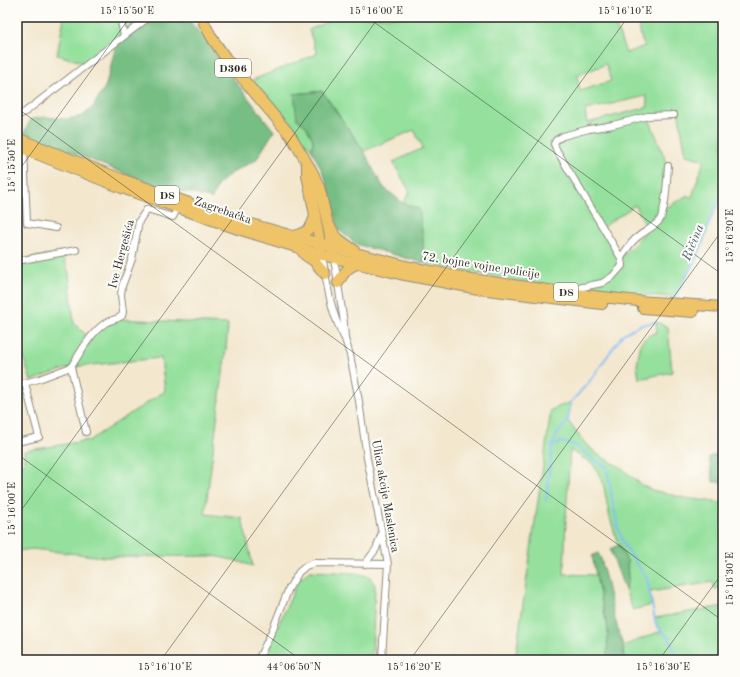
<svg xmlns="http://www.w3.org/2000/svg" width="740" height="677" viewBox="0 0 740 677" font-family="'Old Standard TT',serif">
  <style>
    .green { fill: #94e09c; stroke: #608664; fill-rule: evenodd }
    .forest { fill: #77be84; stroke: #517458 }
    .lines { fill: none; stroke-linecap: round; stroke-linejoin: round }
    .stream { stroke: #84bcf4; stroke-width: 2 }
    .street-casing { stroke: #8f897c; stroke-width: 8 }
    .primary-casing { stroke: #8f897c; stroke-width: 12 }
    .street { stroke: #fff; stroke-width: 6 }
    .primary { stroke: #efc469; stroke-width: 10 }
    .ticks { fill: none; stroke: #2b2b2b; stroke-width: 1; stroke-opacity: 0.45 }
    .labels { text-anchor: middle; stroke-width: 4; stroke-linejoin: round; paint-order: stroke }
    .shield { fill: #fdfcf7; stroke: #6a6a68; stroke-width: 1 }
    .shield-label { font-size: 11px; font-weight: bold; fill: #2b2b2b }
    .street-label { font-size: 12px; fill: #2b2b2b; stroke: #fdfcf7 }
    .water-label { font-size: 13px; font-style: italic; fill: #4a5e71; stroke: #fdfcf7 }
    .neatline { fill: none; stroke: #2b2b2b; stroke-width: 1.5 }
    .ticks-label { font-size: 10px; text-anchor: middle; fill: #2b2b2b }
  </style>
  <rect width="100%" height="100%" fill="#fdfcf7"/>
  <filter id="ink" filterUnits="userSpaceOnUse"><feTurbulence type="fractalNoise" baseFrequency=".025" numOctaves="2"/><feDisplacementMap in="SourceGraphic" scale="8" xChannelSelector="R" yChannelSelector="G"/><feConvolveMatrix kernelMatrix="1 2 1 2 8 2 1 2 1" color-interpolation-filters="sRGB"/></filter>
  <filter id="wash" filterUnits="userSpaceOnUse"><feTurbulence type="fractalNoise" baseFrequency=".012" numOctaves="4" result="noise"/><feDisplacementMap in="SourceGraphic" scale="16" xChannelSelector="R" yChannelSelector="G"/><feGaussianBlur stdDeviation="0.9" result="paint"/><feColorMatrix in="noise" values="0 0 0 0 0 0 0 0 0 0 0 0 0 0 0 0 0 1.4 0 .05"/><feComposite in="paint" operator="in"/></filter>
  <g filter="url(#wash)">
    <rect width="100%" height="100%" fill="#f3e7ce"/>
    <path class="green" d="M64 17H121L128 21 135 20 138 25 86 65 79 61 57 55Z
      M338 17H613L626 53 645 46 642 41 637 17H723V193L711 218 701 249 675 297 595 292 524 282 424 263 423 239 419 209 403 203 410 192 393 162 423 148 414 130 364 151 322 91 295 94 297 119 306 126 313 140 312 150 300 137 293 125 271 100 250 81 317 54 309 30ZM606 64 611 81 580 91 577 76ZM646 96 648 107 587 123 585 110ZM678 111 686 155 704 160 692 197 686 196 664 209 668 166 648 116ZM635 205 648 229 621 258 603 227Z
      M62 252 69 274 74 323 89 338 106 323 117 319 228 324 226 349 205 514 242 518 253 566 233 560 214 556 104 557 32 549 17 551V465L24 464V451L90 440 165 391 161 358 71 367 31 381 23 356 17 358V261Z
      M656 322 668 327 672 372 639 379 637 365 641 342 648 336 657 332Z
      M571 402 568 421 583 441 597 454 620 467 643 486 652 490 685 498 723 503V587L715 589 713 582 650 592 652 605 633 610 625 590 628 580 627 561 617 541 609 514 603 482 593 464 570 450 566 518 564 574 596 575 600 595 608 629 607 660H515L551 410Z
      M310 571 356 573 370 577 375 585 372 660H263L299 579Z
      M723 606V660H624L623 646 661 631 656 625 655 618Z"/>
    <path class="forest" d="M149 17H181L187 19 206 39 221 63 274 131 256 160 242 167 229 175 217 186 212 199 191 193 175 191 138 179 24 133 31 119 45 117 67 119 83 116 93 107 106 85 117 41Z
      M322 91 364 151 374 171 384 188 403 203 419 209 423 239 424 263 356 244 339 230 325 177 312 150 313 140 306 126 297 119 294 94Z
      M723 453V482H713L709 457Z
      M619 545 627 561 628 580 625 590 610 549Z
      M598 553 601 559 615 619 623 646 624 660H607L608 629 600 595 592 556Z"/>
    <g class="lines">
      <path class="stream" d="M675 297 701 249 711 218 723 193
        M552 447 561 442 575 445 594 460 607 467 613 503 618 528 623 543 647 579 656 625 670 639 677 660
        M546 500 552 447 557 434 568 421 571 402 589 382 623 334 640 325 656 322"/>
    </g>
  </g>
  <g filter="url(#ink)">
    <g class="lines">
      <defs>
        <path id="street" d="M120 17 124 36
          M17 116 25 112 149 17
          M24 149 27 223 56 228
          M322 255C327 283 330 312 344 337
          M334 258 344 323 345 339 350 355 359 401 367 458 388 564 382 658
          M621 258C626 250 631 241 639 236 645 231 654 227 659 221 666 213 667 178 668 166
          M17 261 76 250
          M576 294 578 288 602 283 613 276 622 266 621 258 556 149 554 144 556 140 563 136 589 129 613 125 648 116 674 115
          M71 367C81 352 89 335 104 324 109 320 116 320 122 316L123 312 121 295 122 286 132 259 139 221 147 209 173 217 178 207
          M71 367 86 432
          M17 385 39 379 71 367
          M17 442 39 437 25 383
          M365 564 376 549 381 535
          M258 660 272 631 289 588 299 572 306 566 314 563 388 564"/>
        <path id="primary" d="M201 17 212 38 227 60 291 136 313 173 320 190 327 221 333 252
          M17 138 121 179 237 220 332 247 410 267 472 279 576 294 638 301 723 307
          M17 146 122 188 238 229 322 255 400 274 479 289 602 304
          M307 165V175L315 215 321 249
          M329 225 335 235 340 240 354 250
          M294 236C307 233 312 228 315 215
          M302 251 305 255 314 261 325 274
          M338 283C343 274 347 267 357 264
          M643 308 693 312"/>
      </defs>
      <use href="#street" class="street-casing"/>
      <use href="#primary" class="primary-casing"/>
      <use href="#street" class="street"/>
      <use href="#primary" class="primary"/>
    </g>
  </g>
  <path class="ticks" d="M367 17 723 275M17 108 723 621M17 173 130 17M17 454 301 660M17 516 379 17M161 660 628 17M410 660 723 229M659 660 723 572"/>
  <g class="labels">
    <g class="shield">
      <rect x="215" y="59" width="36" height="18" rx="3"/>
      <rect x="155" y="186" width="24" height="18" rx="3"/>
      <rect x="554" y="283" width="24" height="18" rx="3"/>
    </g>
    <g class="shield-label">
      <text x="233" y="72">D306</text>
      <text x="167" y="199">D8</text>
      <text x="566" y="296">D8</text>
    </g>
    <g class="street-label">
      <text transform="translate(223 210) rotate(19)" y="4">Zagrebačka</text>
      <text transform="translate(121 254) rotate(-75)" y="4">Ive Hergešića</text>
      <text transform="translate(481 265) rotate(9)" y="4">72. bojne vojne policije</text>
      <text transform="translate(386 496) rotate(80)" y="4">Ulica akcije Maslenica</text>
    </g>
    <g class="water-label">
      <text transform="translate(692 242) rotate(-68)" y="5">Ričina</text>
    </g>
  </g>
  <rect width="740" height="677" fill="none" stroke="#fdfcf7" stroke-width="44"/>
  <rect x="22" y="22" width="696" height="633" class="neatline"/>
  <g class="ticks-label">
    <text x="127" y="14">15°15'50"E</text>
    <text x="376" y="14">15°16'00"E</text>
    <text x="625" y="14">15°16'10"E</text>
    <text transform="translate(11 166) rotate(-90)" y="4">15°15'50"E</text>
    <text transform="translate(729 236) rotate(-90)" y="4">15°16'20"E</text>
    <text transform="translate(11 509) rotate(-90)" y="4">15°16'00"E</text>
    <text transform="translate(729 579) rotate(-90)" y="4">15°16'30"E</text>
    <text x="165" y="670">15°16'10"E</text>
    <text x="294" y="670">44°06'50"N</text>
    <text x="414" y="670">15°16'20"E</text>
    <text x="663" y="670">15°16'30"E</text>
  </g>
</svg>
